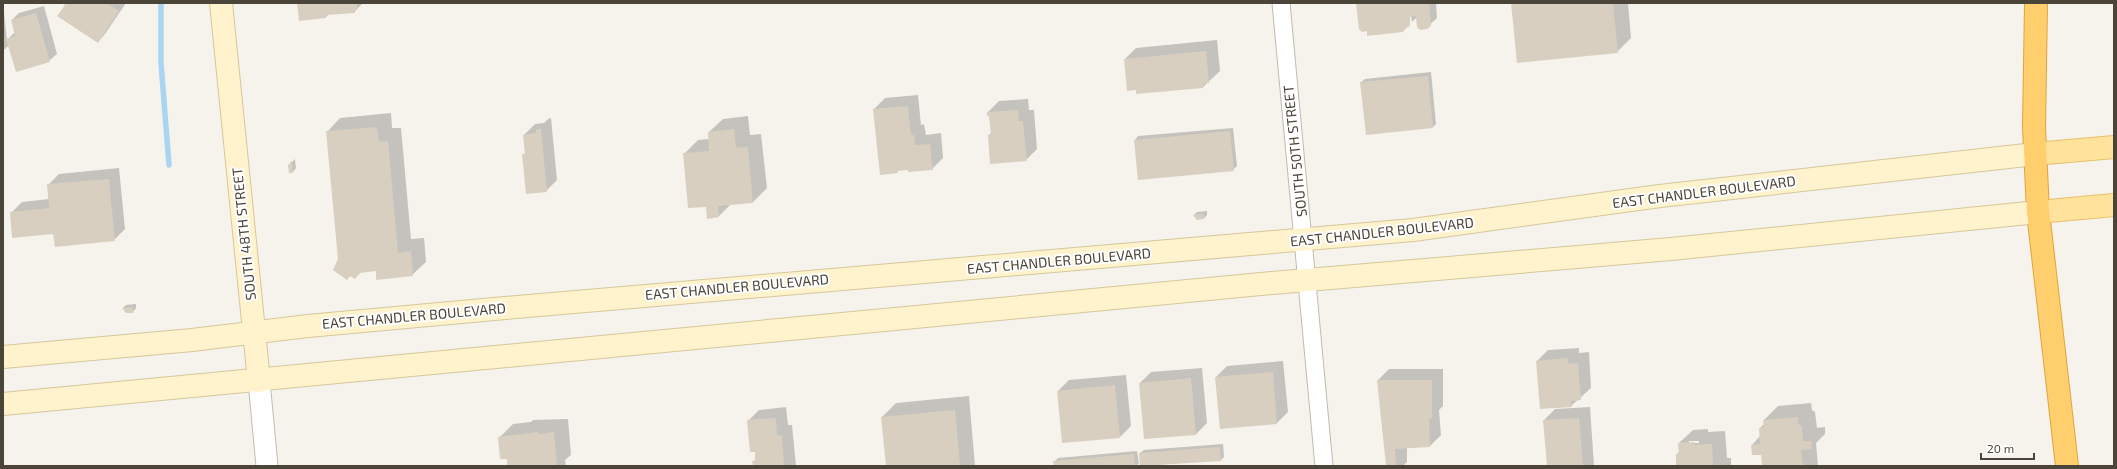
<svg xmlns="http://www.w3.org/2000/svg" width="2117" height="469" viewBox="0 0 2117 469" font-family="'Exo 2',sans-serif">
  <style>
    .shadow { fill: #0003; fill-rule: evenodd }
    .lines { fill: none; stroke-linecap: round; stroke-linejoin: round }
    .stream { stroke: #a9d4f2; stroke-width: 5.5 }
    .building { fill: #d8cfc1 }
    .minor-casing { stroke: #c2bbae; stroke-width: 19 }
    .tertiary-casing { stroke: #c2bbae; stroke-width: 23 }
    .secondary-casing { stroke: #d6c79b; stroke-width: 24 }
    .primary-casing { stroke: #e6c16a; stroke-width: 24 }
    .motorway-casing { stroke: #e0a43c; stroke-width: 24 }
    .minor { stroke: #fff; stroke-width: 17 }
    .tertiary { stroke: #fff; stroke-width: 21 }
    .secondary { stroke: #fff3cd; stroke-width: 22 }
    .primary { stroke: #ffe39c; stroke-width: 22 }
    .motorway { stroke: #ffcf6e; stroke-width: 22 }
    .labels { text-anchor: middle; stroke-width: 4; stroke-linejoin: round; paint-order: stroke }
    .street-label { font-size: 14px; fill: #4b4439; stroke: #fff }
  </style>
  <rect width="100%" height="100%" fill="#f6f3ec"/>
  <path class="shadow" d="M3 3 7 40 15 32 12 20 19 13 44 6 57 54 49 61 9 45 3 51Z
    M64 3H126L105 34 98 42Z
    M298 3H363L354 12 329 14 326 17Z
    M1357 3H1436L1437 18 1426 28 1417 17 1412 22 1411 15H1409L1410 24 1403 31 1367 30Z
    M1512 3H1628L1631 38 1617 52Z
    M1217 40 1220 71 1203 87 1137 93 1125 59 1136 48Z
    M1431 72 1436 124 1433 127 1361 82 1365 79Z
    M918 95 921 125 924 124 926 135 941 133 943 158 932 169H900L897 172 874 109 885 98Z
    M1028 99 1029 110H1034L1037 149 1026 160 989 135 992 132 990 115 988 112 999 101Z
    M391 113 392 128H401L411 239 424 238 426 262 412 275 377 270 361 272 355 278 351 275 347 279 339 259 327 132 340 118Z
    M748 116 750 135 761 134 767 188 753 202 731 204 719 216 706 206 684 154 698 140 709 139V132L723 119Z
    M551 118 557 180 546 191 523 155 526 153 524 135 535 124 544 123 548 119Z
    M1233 128 1237 166 1233 170 1135 140 1138 136Z
    M295 159 296 168 293 172 289 165Z
    M119 168 125 229 114 240 54 233 11 213 22 202 49 199 48 185 59 174Z
    M1207 211V215L1204 218 1194 215 1197 212Z
    M136 304V308L133 312 123 308 126 305Z
    M1579 348V353L1589 352 1591 388 1571 406 1537 361 1548 350Z
    M1283 361 1288 412 1277 423 1216 377 1227 366Z
    M1202 368 1207 423 1196 434 1140 383 1151 372Z
    M1389 369H1443V406L1439 410 1441 435 1430 446 1407 447V462L1403 466H1387L1378 380Z
    M1126 375 1131 426 1120 437 1058 391 1069 380Z
    M969 396 975 466H887L882 417 896 403Z
    M1811 403 1812 410 1815 412 1817 428 1825 427V434L1816 443 1818 466H1763L1762 453 1752 445 1760 436V428L1764 424V420L1778 406Z
    M786 407 788 425H792L796 466H754L753 462 756 459 755 451 748 421 759 410Z
    M1590 407 1594 466H1548L1544 420 1555 409Z
    M568 419 571 455 565 460 566 466H508V458L499 438 513 424 531 422 533 420Z
    M1708 429V432L1725 431 1727 458H1731V466H1677V454L1680 451 1679 443 1693 430ZM1689 441H1699V443H1689Z
    M1223 444 1224 457 1221 460 1141 466 1140 453 1144 450Z
    M1137 451 1139 463 1136 466H1055L1054 462 1058 458Z"/>
  <g class="lines">
    <path class="stream" d="M161 3V63L169 165"/>
  </g>
  <path class="building" d="M62 3H107L119 11 98 43 57 16 65 5Z
    M297 3H357V10L355 11V13L326 15V18L299 21Z
    M1356 3H1429L1431 26 1427 29 1420 30 1417 27 1416 16 1410 17V26L1404 29 1403 32 1367 36V31L1362 32 1359 29Z
    M1511 3H1613L1618 53 1517 63Z
    M36 13 50 62 16 72 6 39 15 36 11 20Z
    M1206 51 1209 83 1203 84V88L1136 94V90L1127 91 1124 59Z
    M1428 76 1433 128 1366 135 1360 82Z
    M908 106 911 135H914L915 145 930 144 933 170 908 172V170L897 171 898 173 880 175 873 109Z
    M1018 110 1019 121H1023L1027 161 990 164 988 135H991L989 116H987V112Z
    M377 127 379 142 388 141 398 253 411 251 413 276 376 280V271L359 273 355 279 350 276 347 280 333 270 338 259 326 131Z
    M536 129H541L547 192 526 194 522 154H525L523 135 536 133Z
    M734 129 736 148 748 147 753 203 718 206 719 217 707 219 706 207 688 208 683 153 709 151 708 132Z
    M1230 131 1234 171 1138 180 1134 140Z
    M292 161 293 173H289L288 165Z
    M109 179 115 241 55 247 53 234 12 238 10 212 49 208 47 184Z
    M1204 214V219L1197 220 1193 215Z
    M133 307V313H126L122 308Z
    M1568 358V364L1578 363 1581 400 1571 401 1572 407 1540 409 1536 361Z
    M1273 372 1277 424 1220 429 1215 377Z
    M1191 378 1196 435 1144 439 1139 383Z
    M1377 380H1432V418L1429 419 1430 447 1395 449 1396 466H1386Z
    M1115 385 1120 438 1062 443 1057 391Z
    M955 410 960 466H886L881 417Z
    M1798 417V424L1802 426 1803 441H1811L1812 449 1801 450 1803 466H1762L1761 455H1752L1751 445 1760 444 1759 428 1764 427 1763 420Z
    M776 418 777 436 782 435 784 466H753L752 461H755V452H750L747 420Z
    M1579 418 1583 466H1547L1543 420Z
    M538 432V434L554 432 557 466H507V459H500L498 437Z
    M1694 442V445L1712 444 1713 466H1676V454H1679L1678 443Z
    M1220 447 1221 461 1140 466 1139 453Z
    M1134 454 1135 466H1054L1053 461Z"/>
  <g class="lines">
    <defs>
      <path id="minor" d="M1281 3 1324 466"/>
      <path id="tertiary" d="M259 381 267 466"/>
      <path id="secondary" d="M221 3 259 381
        M3 357 192 340 308 326 494 309 1413 230 1660 196 2035 154
        M3 404 1272 283 1671 249 2038 212"/>
      <path id="primary" d="M2035 154 2114 147
        M2038 212 2114 205"/>
      <path id="motorway" d="M2036 3 2034 127 2038 212 2067 466"/>
    </defs>
    <use href="#minor" class="minor-casing"/>
    <use href="#tertiary" class="tertiary-casing"/>
    <use href="#secondary" class="secondary-casing"/>
    <use href="#primary" class="primary-casing"/>
    <use href="#motorway" class="motorway-casing"/>
    <use href="#minor" class="minor"/>
    <use href="#tertiary" class="tertiary"/>
    <use href="#secondary" class="secondary"/>
    <use href="#primary" class="primary"/>
    <use href="#motorway" class="motorway"/>
  </g>
  <g class="labels">
    <g class="street-label">
      <text transform="translate(1295 151) rotate(-96)" y="5">SOUTH 50TH STREET</text>
      <text transform="translate(1704 192) rotate(-7)" y="5">EAST CHANDLER BOULEVARD</text>
      <text transform="translate(1382 232) rotate(-6)" y="5">EAST CHANDLER BOULEVARD</text>
      <text transform="translate(244 234) rotate(-96)" y="5">SOUTH 48TH STREET</text>
      <text transform="translate(1059 261) rotate(-5)" y="5">EAST CHANDLER BOULEVARD</text>
      <text transform="translate(737 287) rotate(-5)" y="5">EAST CHANDLER BOULEVARD</text>
      <text transform="translate(414 316) rotate(-5)" y="5">EAST CHANDLER BOULEVARD</text>
    </g>
  </g>
  <rect width="2117" height="469" fill="none" stroke="#4b4439" stroke-width="8"/>
  <path d="M1981 453v6h53v-6" fill="none" stroke="#4b4439" stroke-width="2"/>
  <text x="1987" y="453" font-size="12" fill="#4b4439" stroke="#ffffff" stroke-width="3" paint-order="stroke">20 m</text>
</svg>
